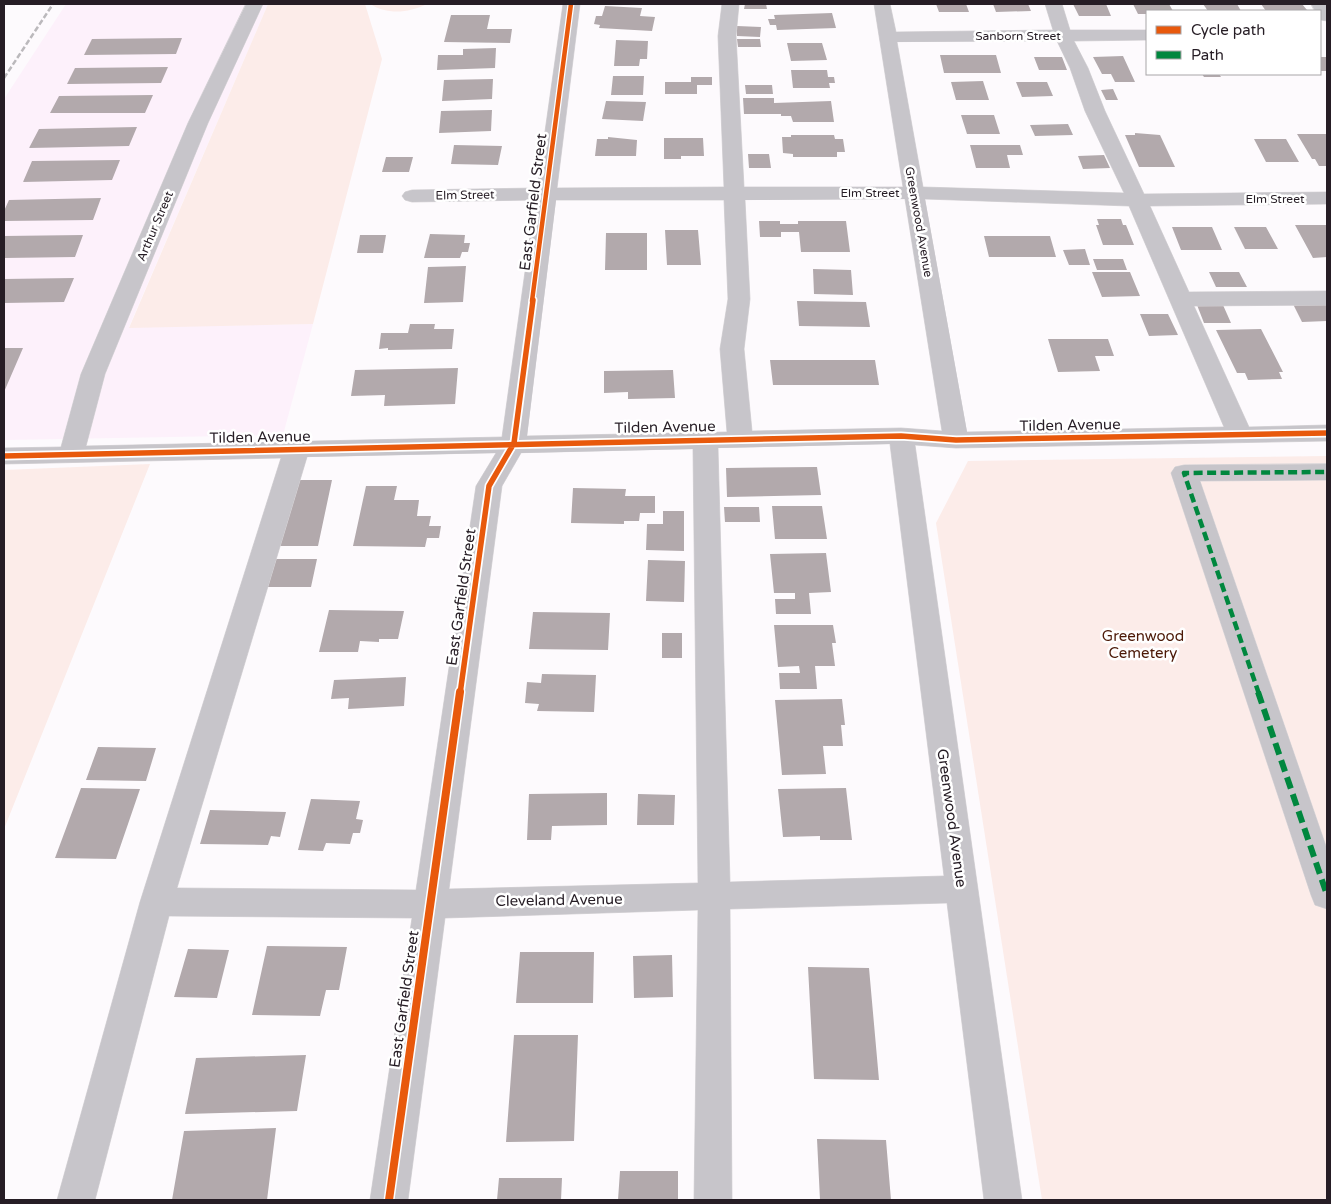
<svg xmlns="http://www.w3.org/2000/svg" width="1331" height="1204" viewBox="0 0 1331 1204" font-family="'Varela Round',sans-serif">
  <style>
    .built { fill: #fdf1fb }
    .green { fill: #fcece9 }
    .building { fill: #b2a9ac }
    .lines { fill: none; stroke-linecap: round; stroke-linejoin: round }
    .minor-casing { stroke: #dad7da; stroke-width: 1 }
    .minor { fill: #c7c5ca; fill-rule: evenodd }
    .rail { stroke: #bbb9bc; stroke-width: 2.5; stroke-dasharray: 5.5 2.5; stroke-linecap: butt }
    .quiet-far1 { stroke: #00873e; stroke-width: 4.5; stroke-dasharray: 9 4.5; stroke-linecap: butt }
    .quiet { stroke: #00873e; stroke-width: 6; stroke-dasharray: 12 6; stroke-linecap: butt }
    .cycleway-far2-casing { stroke: #fff; stroke-width: 7 }
    .cycleway-far1-casing { stroke: #fff; stroke-width: 9 }
    .cycleway-casing { stroke: #fff; stroke-width: 11 }
    .cycleway-far2 { stroke: #e8590c; stroke-width: 4.5 }
    .cycleway-far1 { stroke: #e8590c; stroke-width: 5.5 }
    .cycleway { stroke: #e8590c; stroke-width: 8 }
    .labels { text-anchor: middle; stroke-width: 5; stroke-linejoin: round; paint-order: stroke }
    .far-street-label { font-size: 12px; fill: #261d25; stroke: #fff }
    .street-label { font-size: 15px; fill: #261d25; stroke: #fff }
    .park-label { font-size: 15px; fill: #4c1907; stroke: #fff }
  </style>
  <rect width="100%" height="100%" fill="#fdfafd"/>
  <path class="built" d="M66 4H268L129 327 313 324 283 435 4 440V99Z"/>
  <path class="green" d="M268 4H365L382 59 313 324 129 328Z
    M370 4H427C408 13 388 15 370 4Z
    M1327 456V1200H1042L936 523 968 461Z
    M150 464 4 829V470Z"/>
  <path class="building" d="M745 4H766L767 9H744Z
    M936 4H966L969 12H939Z
    M993 4H1028L1031 11 996 12Z
    M1073 4H1106L1111 16H1079Z
    M1133 4H1169L1173 11H1147V14H1138Z
    M1203 4H1237L1241 11H1208Z
    M1261 4H1302L1307 10 1266 11Z
    M605 6 642 8 640 16 655 17 652 31 599 28 600 25 594 24 596 16H602Z
    M832 13 836 28 777 30 776 25H770L768 19H775L774 15Z
    M451 15H490L487 29H512L510 43 444 42Z
    M737 26 761 27 760 37 737 36Z
    M182 38 176 54 84 55 92 39Z
    M737 39H760L761 47H738Z
    M616 40 648 41 647 59H640L639 66H614Z
    M787 43H822L827 60 791 61Z
    M496 48 495 68 437 70 438 55H463V49Z
    M940 55H996L1001 73H944Z
    M1123 56 1135 82H1115L1111 74H1102L1093 57Z
    M1034 57H1062L1067 70H1039Z
    M1320 57H1327V71H1320Z
    M168 67 161 83 67 84 75 68Z
    M791 70H827L828 77H834L835 83H829L830 88H793Z
    M1202 74H1219L1221 77H1204Z
    M613 76H644L643 95H611Z
    M691 77H712V85H697V94H665V82H691Z
    M493 79 492 99 442 101 444 80Z
    M983 81 989 100H956L951 82Z
    M1016 82H1047L1053 96 1022 97Z
    M745 85H772L773 94H746Z
    M1113 89 1118 100H1106L1101 90Z
    M153 95 145 113H50L59 96Z
    M743 98H774V103L831 101 834 122H793L791 116H781V114H744Z
    M606 101 646 102 643 121 602 119Z
    M492 110 491 131 439 133 441 111Z
    M961 115H994L1000 134H967Z
    M1068 124 1073 135 1035 136 1030 125Z
    M137 127 129 146 29 148 39 129Z
    M1135 133 1160 135 1175 167H1139L1125 135H1135Z
    M1297 134H1327V166H1319L1315 159H1312Z
    M791 135H834L835 139H843L845 152H837V157H793V154L783 153 782 137H791Z
    M608 137 637 140 636 156H595L597 139H608Z
    M664 138H703L704 156H681V159H664Z
    M1254 139H1286L1299 162H1266Z
    M454 145 502 146 498 165 451 164Z
    M970 145H1020L1023 155H1007L1010 168H976Z
    M748 154H769L771 168H749Z
    M1104 155 1110 168 1083 169 1078 156Z
    M386 157H413L409 172H382Z
    M120 160 112 180 23 182 32 161Z
    M101 198 93 220 4 221V211L9 200Z
    M1097 219H1121L1123 225H1126L1134 245H1103L1096 225H1099Z
    M759 221H780V224H798V221H846L850 252H801L799 232H781V237H760Z
    M1295 225H1327V257L1313 258Z
    M1172 227H1212L1222 250H1181Z
    M1234 227H1266L1278 249H1245Z
    M665 230H698L701 265H667Z
    M606 233H647V270H605Z
    M430 234 465 235 464 243H470L468 252H462L460 258H424Z
    M83 235 75 257 4 258V236Z
    M360 235H386L383 253H357Z
    M984 236H1050L1056 257H989Z
    M1085 249 1090 265H1069L1063 250Z
    M1093 259H1123L1127 270H1097Z
    M466 266 463 302 424 303 428 267Z
    M813 269 851 270 853 295 814 294Z
    M1092 272H1130L1140 296 1102 297Z
    M1209 272H1239L1247 287H1216Z
    M74 278 64 302 4 303V279Z
    M1291 300H1327V321L1302 322Z
    M797 301 866 302 870 327 799 326Z
    M1197 305H1223L1231 323H1204Z
    M1140 314H1168L1178 335 1149 336Z
    M410 324H435L434 329H454L452 349 388 350V348L379 349 381 333H408Z
    M1261 329 1283 372H1279L1282 379 1248 380 1245 373H1237L1216 330Z
    M1048 339H1108L1114 356H1095L1100 371 1058 372Z
    M4 348H23L4 392Z
    M770 360H875L879 385H773Z
    M458 368 455 404 384 406 385 395 351 396 355 370Z
    M673 370 675 398 628 399V392L604 393V371Z
    M817 467 821 495 727 497 726 468Z
    M293 480H332L318 546H276Z
    M366 486H397L394 500H419L417 516H431L429 526H441L439 538H427L425 547 353 546Z
    M573 488 626 489 625 496H655V513H640L639 521H624V524L571 523Z
    M772 506H822L827 539H775Z
    M724 507H759L760 522H725Z
    M663 511H684V551L646 550 647 524H663Z
    M826 553 831 592 809 593 811 614H776L775 599H795V593H774L770 554Z
    M270 559H317L311 587H262Z
    M648 560 685 561 684 602 646 601Z
    M329 610 404 611 398 639H379V642L360 641 358 652H319Z
    M533 612 610 613 608 650 529 649Z
    M774 625H833L836 643H832L835 666H815L817 689H780L779 673H800L799 666 778 667Z
    M662 633H682V658H662Z
    M542 674 596 675 594 712 537 711 539 704 525 703 527 682 541 683Z
    M406 677 404 706 348 709 349 698 331 699 334 680Z
    M842 699 845 725H841L843 746H823L826 774 782 775 775 700Z
    M98 747 156 748 146 781 86 780Z
    M81 788 140 789 116 859 55 858Z
    M846 788 852 840H820V836L783 837 778 789Z
    M607 793V825L552 826 551 840H527L529 794Z
    M638 794 675 795 674 825H637Z
    M311 799 360 801 356 819 363 820 360 833H353L350 844 326 843 323 851 298 850Z
    M210 810 286 812 280 837 271 836 268 845 200 844Z
    M267 946 347 947 339 990H326L320 1016 252 1015Z
    M188 949 229 950 217 998 174 997Z
    M520 952H594L593 1003H516Z
    M672 955 673 997 634 998 633 956Z
    M808 967 869 968 879 1080 814 1079Z
    M514 1035H578L574 1141 506 1142Z
    M306 1055 297 1111 185 1114 196 1058Z
    M276 1128 267 1200H172L184 1131Z
    M817 1139 886 1140 891 1200H820Z
    M620 1171H678V1200H618Z
    M499 1178H562L561 1200H497Z"/>
  <g class="lines">
    <defs>
      <path id="minor" d="M246 4H263L208 123 105 374 86 446 502 437 535 200 412 202 405 200 402 196 405 192 412 190 537 188 563 4H580L557 188 724 187 718 36 722 4H739L736 36 744 187H903L874 4H890L896 32 1053 30 1045 4H1062L1070 30H1147V40L1074 41 1088 68 1105 111 1144 194 1327 192V204L1150 206 1189 292 1327 291V305L1194 306 1249 427 1327 425V441L956 448 915 445 1022 1200H984L947 903 730 909 732 1200H694L698 910 445 918 408 1200H370L412 918 169 916 95 1200H57L140 902 281 458 4 464V448L61 447 81 374 188 123ZM1057 41 1070 68 1085 111 1124 193 923 187 897 42ZM905 199 942 431 901 428 752 431 744 349 750 299 745 200ZM925 199 1129 206 1224 427 967 432ZM556 200H724L728 299 720 349 727 432 527 436ZM890 444 944 876 730 882 718 448ZM693 449 698 883 449 889 502 486 521 453ZM496 453 476 486 416 890 177 888 307 457Z
        M1311 4H1327V21L1321 20 1320 11H1315Z
        M1327 464V480L1200 481 1327 849V909L1315 905 1311 895 1171 473 1175 467 1184 465Z"/>
    </defs>
    <use href="#minor" class="minor-casing"/>
    <use href="#minor" class="minor"/>
    <path class="rail" d="M4 78 53 4"/>
    <path class="quiet-far1" d="M1259 694 1184 473 1327 472"/>
    <path class="quiet" d="M1258 692 1327 895"/>
    <defs>
      <path id="cycleway-far2" d="M532 301 571 4"/>
      <path id="cycleway-far1" d="M4 456 901 436 956 440 1327 433
        M460 694 489 486 514 443 533 300"/>
      <path id="cycleway" d="M389 1200 460 692"/>
    </defs>
    <use href="#cycleway-far2" class="cycleway-far2-casing"/>
    <use href="#cycleway-far1" class="cycleway-far1-casing"/>
    <use href="#cycleway" class="cycleway-casing"/>
    <use href="#cycleway-far2" class="cycleway-far2"/>
    <use href="#cycleway-far1" class="cycleway-far1"/>
    <use href="#cycleway" class="cycleway"/>
  </g>
  <g class="labels">
    <g class="far-street-label">
      <text x="1018" y="40">Sanborn Street</text>
      <text x="870" y="197">Elm Street</text>
      <text transform="translate(465 195) rotate(-1)" y="4">Elm Street</text>
      <text x="1275" y="203">Elm Street</text>
      <text transform="translate(919 222) rotate(80)" y="4">Greenwood Avenue</text>
      <text transform="translate(155 226) rotate(-67)" y="4">Arthur Street</text>
    </g>
    <g class="street-label">
      <text transform="translate(533 202) rotate(-83)" y="5">East Garfield Street</text>
      <text transform="translate(1070 425) rotate(-1)" y="5">Tilden Avenue</text>
      <text transform="translate(665 427) rotate(-1)" y="5">Tilden Avenue</text>
      <text transform="translate(260 437) rotate(-1)" y="5">Tilden Avenue</text>
      <text transform="translate(461 597) rotate(-82)" y="5">East Garfield Street</text>
      <text transform="translate(952 818) rotate(82)" y="5">Greenwood Avenue</text>
      <text transform="translate(559 900) rotate(-1)" y="5">Cleveland Avenue</text>
      <text transform="translate(404 999) rotate(-82)" y="5">East Garfield Street</text>
    </g>
    <g class="park-label">
      <text x="1143" y="641">Greenwood<tspan x="1143" dy="17">Cemetery</tspan></text>
    </g>
  </g>
  <rect width="1331" height="1204" fill="none" stroke="#261d25" stroke-width="10"/>
  <rect x="1146" y="10" width="175" height="65" fill="#ffffff" stroke="#a8a5a8"/>
  <rect x="1156" y="26" width="25" height="8" fill="#e8590c" stroke="#a8a5a8"/>
  <text x="1191" y="35" font-size="15" fill="#261d25">Cycle path</text>
  <rect x="1156" y="51" width="25" height="8" fill="#00873e" stroke="#a8a5a8"/>
  <text x="1191" y="60" font-size="15" fill="#261d25">Path</text>
</svg>
